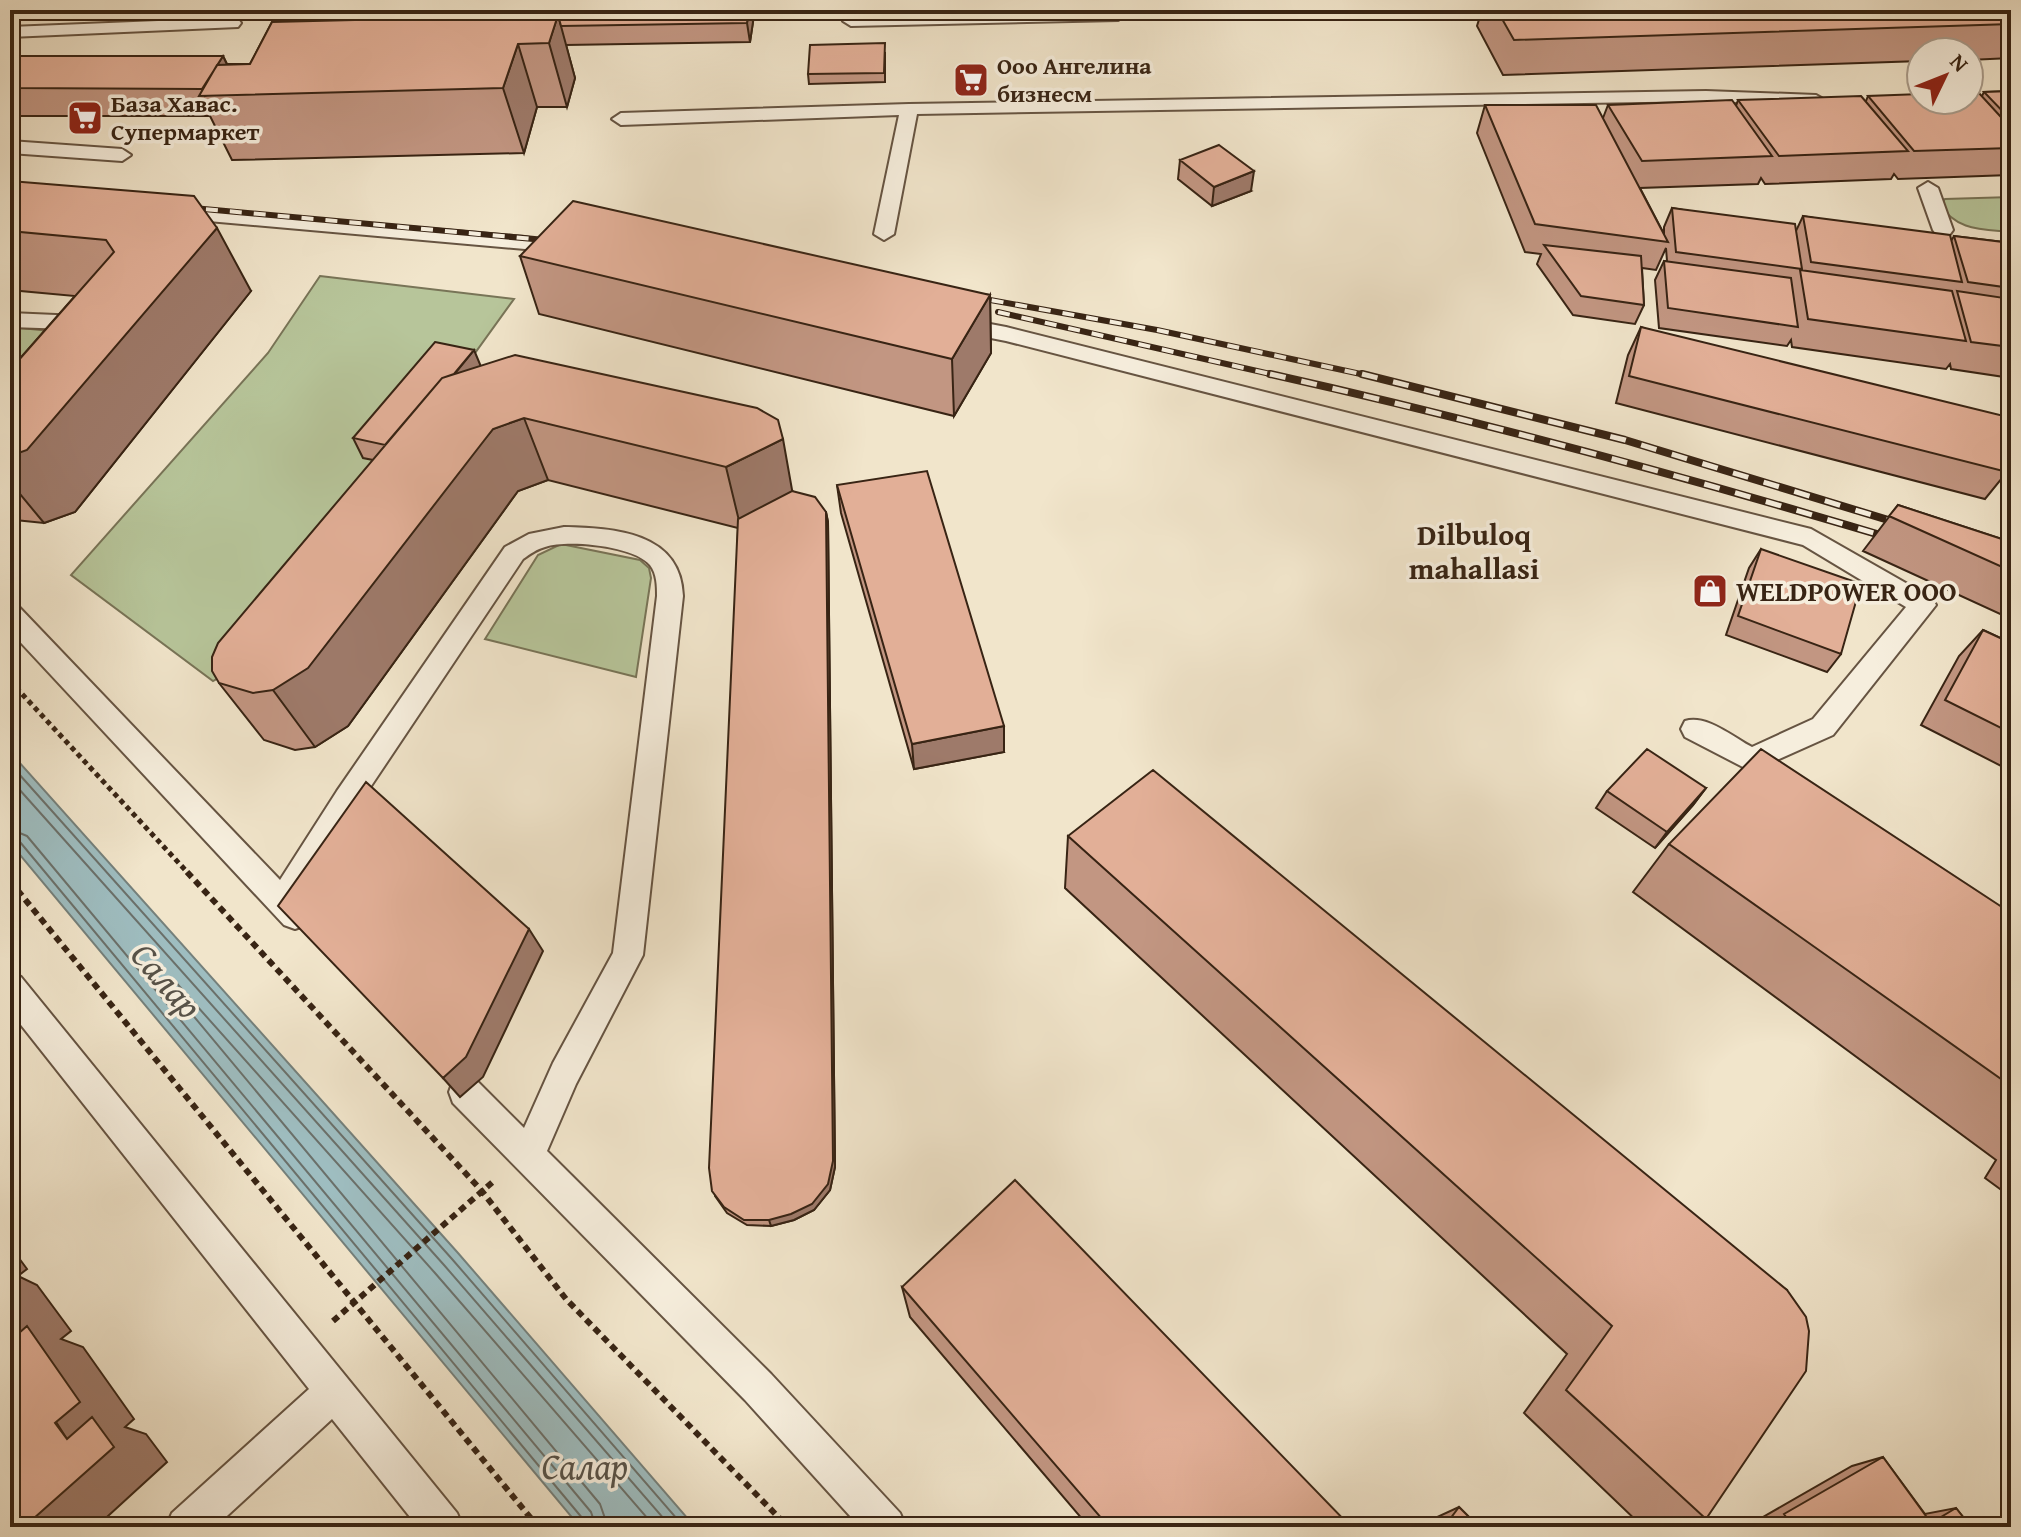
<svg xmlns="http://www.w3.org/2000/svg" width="2021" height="1537" viewBox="0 0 2021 1537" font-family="'Gentium Book Plus',serif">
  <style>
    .green { fill: #b7c59a; stroke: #787457; stroke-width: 2 }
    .water { fill: #9ebdc0; stroke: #75807b; stroke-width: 2 }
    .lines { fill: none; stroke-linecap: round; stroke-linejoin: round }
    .shore { stroke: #6b706a; stroke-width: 2 }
    .service-casing { stroke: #665442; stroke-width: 4 }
    .path-far1 { stroke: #382414; stroke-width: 5; stroke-dasharray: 5 4; stroke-linecap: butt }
    .path { stroke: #382414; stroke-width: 6; stroke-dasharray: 7 5; stroke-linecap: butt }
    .service { fill: #f6eedd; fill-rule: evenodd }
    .rail-far1-casing { stroke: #382414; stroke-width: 6 }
    .rail-casing { stroke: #382414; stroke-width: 8 }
    .rail-far1 { stroke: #f6eedd; stroke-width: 4; stroke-dasharray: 12; stroke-linecap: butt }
    .rail { stroke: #f6eedd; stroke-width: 5; stroke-dasharray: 16; stroke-linecap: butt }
    .wall { fill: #c29682; stroke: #382414; stroke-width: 2 }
    .shaded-wall { fill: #9e7a6a; stroke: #382414; stroke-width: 2 }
    .building { fill: #e2af97; stroke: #382414; stroke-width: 2 }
    .labels { text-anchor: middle; stroke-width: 7; stroke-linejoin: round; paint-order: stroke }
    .far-poi-label { font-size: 24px; font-weight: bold; fill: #382414; stroke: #f6eedd; text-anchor: start }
    .poi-label { font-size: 28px; font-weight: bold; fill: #382414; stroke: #f6eedd; text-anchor: start }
    .neighbourhood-label { font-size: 30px; font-weight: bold; fill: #382414; stroke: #f6eedd }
    .near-water-label { font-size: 36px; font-style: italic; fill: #575248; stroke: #f6eedd }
  </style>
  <rect width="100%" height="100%" fill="#f1e5cb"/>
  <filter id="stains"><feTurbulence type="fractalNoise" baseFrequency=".0025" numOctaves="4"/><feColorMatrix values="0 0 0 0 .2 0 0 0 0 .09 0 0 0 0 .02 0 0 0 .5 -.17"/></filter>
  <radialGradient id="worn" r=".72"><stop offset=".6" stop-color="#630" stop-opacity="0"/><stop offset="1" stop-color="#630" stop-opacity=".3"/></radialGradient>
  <path class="green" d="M2011 197V232C1982 229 1956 231 1940 204L1945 199Z
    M320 276 514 299 256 657 213 681 71 575 268 353Z
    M10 327 61 332 10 403Z
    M561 544 640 560 649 568 651 578 636 677 485 639 538 555Z"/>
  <path class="water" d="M10 752 458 1253 695 1527H580L10 843Z"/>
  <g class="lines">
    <path class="shore" d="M10 764 452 1259 684 1527
      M10 779 444 1265 671 1527
      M10 829 27 836 591 1512 596 1527
      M10 839 20 842 583 1519 586 1527
      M608 1527 600 1504 166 983V977L172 978 435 1273 655 1527"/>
    <defs>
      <path id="service" d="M1136 10 1118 20 851 26 843 21 851 16Z
        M1196 10H1222L1214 15 1198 14Z
        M232 18 238 19 241 23 238 27 10 37V27Z
        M1706 91 1816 95 1825 100 1816 105 1706 101 917 114 894 234 884 240 874 234 899 115 621 125 612 119 621 113 909 104Z
        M10 141 122 149 131 155 122 161 10 153Z
        M1928 182 1938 188 1953 230 1950 234H1936L1933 230 1918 188Z
        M170 207 525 237 574 247 577 251 567 257 525 249 163 217 160 213 163 209Z
        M10 313 79 316 87 318 91 333 80 340 72 338 69 329 10 327Z
        M953 317 1006 327 1811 529 1932 598 1936 605 1833 735 1777 760 1782 769 1778 777 1768 780 1685 737 1681 729 1685 721C1706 714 1733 737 1752 747L1813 719 1906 607 1803 545 1006 341 945 329 942 324 945 319Z
        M564 527C614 528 681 532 683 596L643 955 576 1084 547 1151 771 1374 900 1513 906 1527H860L745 1400 453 1103 449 1092 453 1081 465 1076 477 1081 524 1128 553 1063 613 953 657 596C657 586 657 574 650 565 634 546 568 539 545 547 537 549 530 554 523 559L357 807 299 900 310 916 306 925 295 929 284 925 10 631V604L19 607 280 880 337 791 505 547 529 534Z
        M10 973 21 977 457 1513 463 1527H418L332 1419 215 1527H166L172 1513 309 1389 10 1011Z"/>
    </defs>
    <use href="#service" class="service-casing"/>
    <path class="path-far1" d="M10 681 189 874"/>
    <path class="path" d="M187 872 481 1190 566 1299 788 1527
      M10 881 538 1527
      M333 1321 495 1180"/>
    <use href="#service" class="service"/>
    <defs>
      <path id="rail-far1" d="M182 207 556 241
        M968 296 1157 330 1370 376
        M998 312 1279 376"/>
      <path id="rail" d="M1270 374C1481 421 1690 478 1897 540
        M1362 374 1625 440 1908 526"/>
    </defs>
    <use href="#rail-far1" class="rail-far1-casing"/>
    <use href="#rail" class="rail-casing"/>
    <use href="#rail-far1" class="rail-far1"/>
    <use href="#rail" class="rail"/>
  </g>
  <path class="wall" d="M10 10H152L10 14Z
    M1482 10H2011V58L1969 60V52H1921V61L1503 75 1477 26Z
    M272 22H753L750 42 566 45 575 78 567 107H537L524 153 232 160 210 116H10V56H223L227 64H250Z
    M885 53V82L809 84 808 74Z
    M2011 91 2010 175 1898 179 1894 174 1891 179 1765 184 1761 178 1758 184 1640 188 1664 234V227L1672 208 1796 231 1803 216 1951 241 1954 236 2011 243V378L1951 369 1950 364 1946 369 1792 347 1791 340 1787 346 1659 328 1655 280 1664 261H1667L1666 248 1656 270 1642 268 1644 305 1635 324 1573 315 1537 264 1541 254 1525 252 1477 133 1485 105 1603 118 1608 105 1736 106 1738 100 1866 101 1868 96H1982L1984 92Z
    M1180 160 1251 191 1212 206 1178 179Z
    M10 181 251 291 75 512 44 523 15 520 10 515V370L75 296 10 290Z
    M520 256 990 295 991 353 954 416 539 314Z
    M1641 327 2007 472 1985 499 1616 403 1628 355Z
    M481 366 792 491 826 512 828 522 835 1167 830 1190 814 1210 794 1220 771 1226 747 1225 727 1213 715 1196 738 528 548 480 518 491 348 726 315 747 295 750 264 740 219 683 373 460 363 458 353 438Z
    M837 485 1004 752 914 769 841 513Z
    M1898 505 2011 542V619L1863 551Z
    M1761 549 1841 654 1827 672 1726 635 1749 568Z
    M1983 630 2011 643V771L1921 725 1959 656Z
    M1706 788 1693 805 1655 848 1596 808 1607 791Z
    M1068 836 1787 1290 1706 1519 1674 1527H1643L1524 1413 1567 1354 1065 888Z
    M1669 844 2011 913V1197L1985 1178 1996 1160 1633 892Z
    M902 1287 1351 1527H1089L910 1317Z
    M1883 1457 1925 1514 1956 1508 1971 1527H1760L1756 1521 1852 1466Z
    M1459 1507 1479 1527H1420L1424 1523Z"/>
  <path class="shaded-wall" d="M749 10H751L753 22 750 42 747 23Z
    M558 15 575 78 567 107 549 43Z
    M518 44 537 107 524 153 503 88Z
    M223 56 236 84 205 96 202 89Z
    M1254 171 1251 191 1212 206 1214 187Z
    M217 228 251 291 75 512 44 523 10 482V456Z
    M990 295 991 353 954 416 952 359Z
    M474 350 482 369 395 447Z
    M524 418 548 480 518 491 348 726 315 747 273 690 493 429Z
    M783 439 794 501 741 529 726 467Z
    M826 512 828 522 835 1167 830 1190 814 1210 794 1220 771 1226 769 1220Z
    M1004 726V752L914 769 912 744Z
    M1706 788 1693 805 1655 848 1667 832Z
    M529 929 543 951 483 1077 460 1097 443 1078Z
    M10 1246 27 1269 18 1276 37 1285 71 1331 61 1339 83 1347 134 1419 125 1427 146 1434 167 1462 96 1527H24L67 1439 10 1350Z"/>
  <path class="building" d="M485 10H749L747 23 561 26 558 15 483 17Z
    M1497 10H2011V24L1514 40Z
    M558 15 549 43 518 44 503 88 199 96 217 65 250 64 272 22Z
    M885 43 884 73 808 74 810 45Z
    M10 56H223L202 89 10 88Z
    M2011 91V120L1984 92Z
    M1969 92H1978L2011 128V148L1914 151 1868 96 1921 94V100H1969Z
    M1861 96 1908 151 1779 156 1738 100Z
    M1732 100 1772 156 1642 161 1608 105Z
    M1485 105H1596L1668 242 1535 224Z
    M1219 145 1254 171 1214 187 1180 160Z
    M10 181 194 196 217 228 27 450 10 456V370L114 252 106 240 10 231Z
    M573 201 990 295 952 359 520 256Z
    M1672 208 1795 224 1802 269 1676 252Z
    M1803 216 1950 235 1962 282 1811 262Z
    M1954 236 2011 243V288L1968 282Z
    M1544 245 1641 256 1644 305 1581 296Z
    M1664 261 1791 278 1798 327 1668 308Z
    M1800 270 1952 291 1966 341 1808 319Z
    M1957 291 2011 299V347L1971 342Z
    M1641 327 2008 417 2007 472 1629 376Z
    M435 342 474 350 454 374 442 378 385 445 353 438Z
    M515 355 757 408 778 420 783 439 726 467 524 418 493 429 308 668 273 690 253 693 219 683 212 671V657L218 643 442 378Z
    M927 471 1004 726 912 744 837 485Z
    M792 491 815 497 826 512 833 1161 828 1184 812 1204 791 1214 769 1220H744L724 1207 712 1191 709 1168 738 519Z
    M1898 505 2011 542V571L1889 516Z
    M1761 549 1861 584 1841 654 1738 616Z
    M1983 630 2011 643V733L1945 700Z
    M1647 749 1706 788 1667 832 1607 791Z
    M1761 749 2011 913V1086L1669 844Z
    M1153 770 1787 1290 1806 1317 1809 1331 1806 1371 1706 1519 1566 1390 1612 1326 1068 836Z
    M366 782 529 929 466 1057 443 1078 278 906Z
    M1015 1180 1351 1527H1109L902 1287Z
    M10 1303 14 1309 10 1313Z
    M27 1326 80 1402 55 1423 67 1439 92 1417 114 1447 24 1527H10V1341Z
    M1883 1457 1931 1523 1956 1508 1971 1527H1793L1784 1514Z
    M1459 1507 1479 1527H1444Z"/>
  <defs>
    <symbol id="supermarket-square" viewBox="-11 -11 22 22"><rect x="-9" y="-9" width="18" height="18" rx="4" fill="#8f2418" stroke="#f6eedd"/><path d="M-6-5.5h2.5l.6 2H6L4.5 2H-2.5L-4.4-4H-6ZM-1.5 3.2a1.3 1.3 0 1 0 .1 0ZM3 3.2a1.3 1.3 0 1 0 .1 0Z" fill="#fff"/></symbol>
    <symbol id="shop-square" viewBox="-11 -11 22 22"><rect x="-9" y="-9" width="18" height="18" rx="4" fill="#8f2418" stroke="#f6eedd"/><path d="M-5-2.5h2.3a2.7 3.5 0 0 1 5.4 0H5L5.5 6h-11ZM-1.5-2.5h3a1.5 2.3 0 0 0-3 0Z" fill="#fff"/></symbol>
  </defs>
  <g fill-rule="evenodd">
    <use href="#supermarket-square" x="951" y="60" width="40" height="40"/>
    <use href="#supermarket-square" x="65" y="98" width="40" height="40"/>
    <use href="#shop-square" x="1690" y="571" width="40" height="40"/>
  </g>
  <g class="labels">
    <g class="far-poi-label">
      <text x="997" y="74">Ооо Ангелина<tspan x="997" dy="28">бизнесм</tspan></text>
      <text x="111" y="112">База Хавас.<tspan x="111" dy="28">Супермаркет</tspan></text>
    </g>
    <g class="poi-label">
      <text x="1736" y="601">WELDPOWER ООО</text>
    </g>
    <g class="neighbourhood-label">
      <text x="1474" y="545">Dilbuloq<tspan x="1474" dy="34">mahallasi</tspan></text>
    </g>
    <g class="near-water-label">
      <text transform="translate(167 980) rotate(49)" y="13">Салар</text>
      <text x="585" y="1479">Салар</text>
    </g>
  </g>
  <rect width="2021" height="1537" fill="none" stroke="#f1e5cb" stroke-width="40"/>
  <rect x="12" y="12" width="1997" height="1513" fill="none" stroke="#382414" stroke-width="4"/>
  <rect x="20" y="20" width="1981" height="1497" fill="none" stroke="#382414" stroke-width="2"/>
  <g transform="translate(1945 76) rotate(47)"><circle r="38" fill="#f6eedd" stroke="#aa9d8d" stroke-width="2"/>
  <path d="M0-6L14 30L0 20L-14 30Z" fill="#8f2418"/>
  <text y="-12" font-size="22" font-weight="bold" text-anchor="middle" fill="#382414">N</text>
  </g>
  <rect width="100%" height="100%" filter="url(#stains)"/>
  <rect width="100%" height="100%" fill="url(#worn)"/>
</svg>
